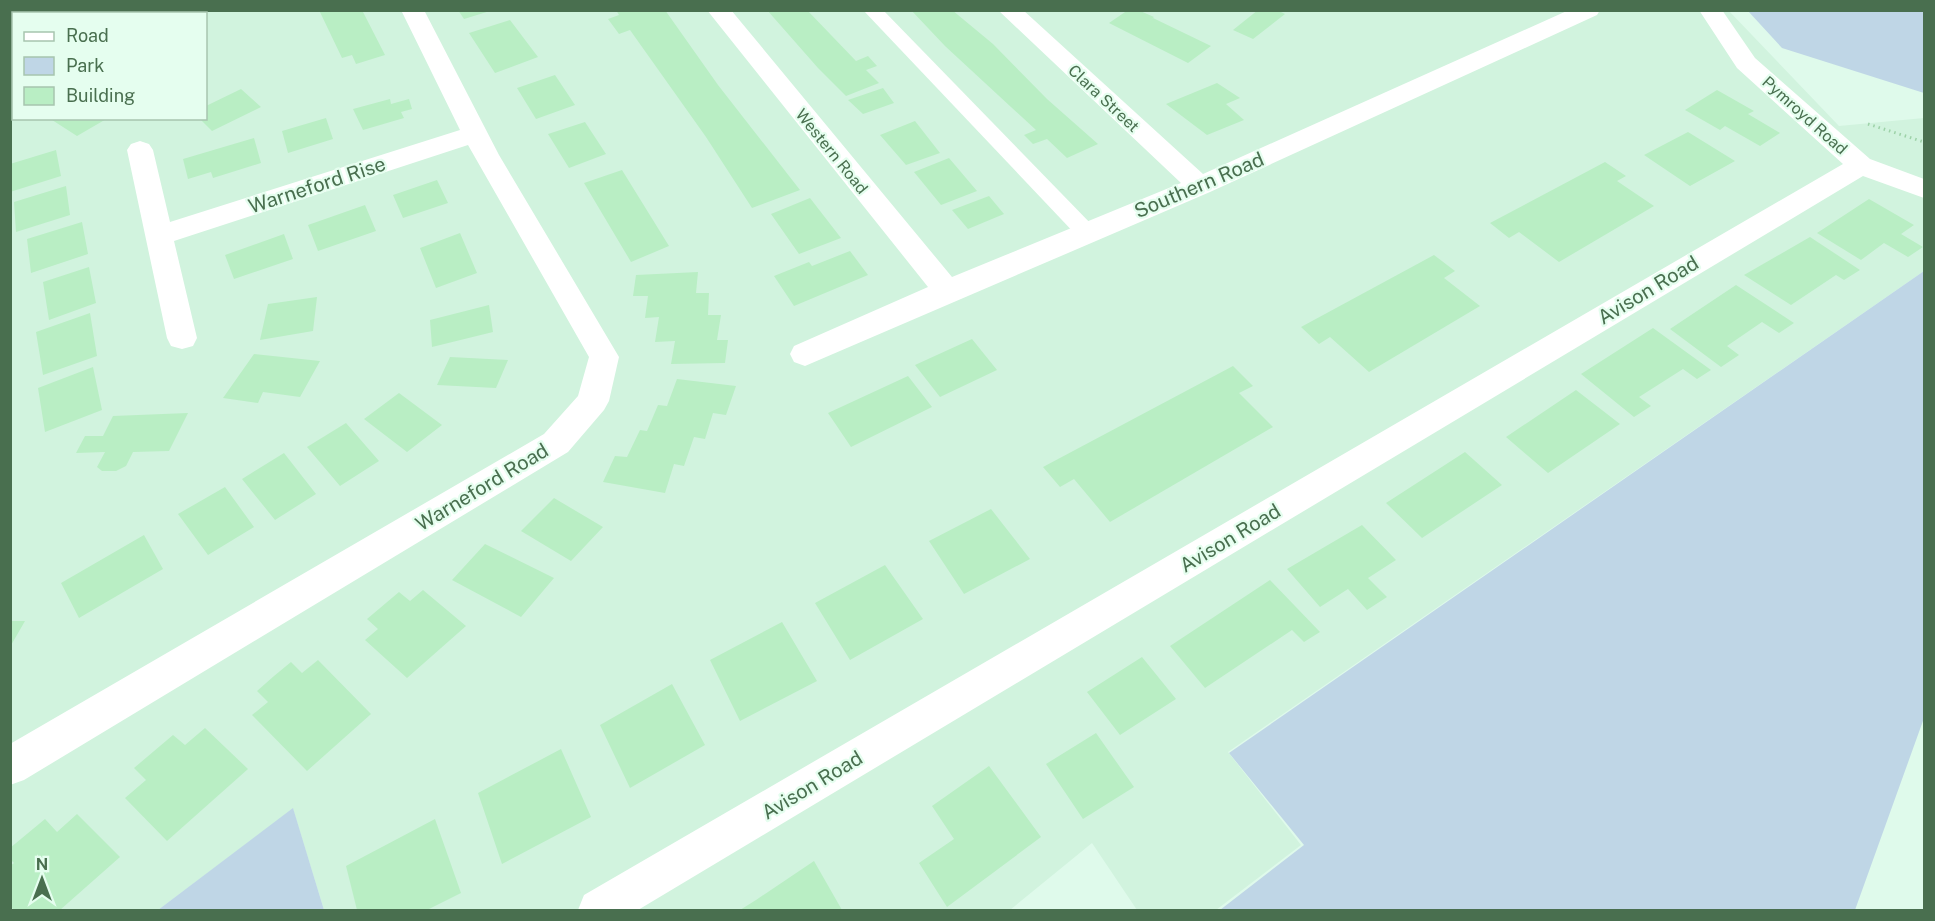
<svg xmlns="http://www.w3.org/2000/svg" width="1935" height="921" viewBox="0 0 1935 921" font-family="'Public Sans',sans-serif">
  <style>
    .residential { fill: #d1f3de; fill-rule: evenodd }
    .green { fill: #bfd6e6 }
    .building { fill: #b9eec4 }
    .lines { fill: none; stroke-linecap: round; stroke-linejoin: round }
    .path { stroke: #9dd2a8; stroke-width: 3; stroke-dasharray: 1.5 4; stroke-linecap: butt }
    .service { fill: #fff; fill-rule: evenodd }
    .minor { fill: #fff; fill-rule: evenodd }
    .labels { text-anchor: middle; stroke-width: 4.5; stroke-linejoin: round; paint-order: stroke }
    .far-street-label { font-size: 16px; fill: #496f4f; stroke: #e5feef }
    .street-label { font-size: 20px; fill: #496f4f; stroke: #e5feef }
  </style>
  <rect width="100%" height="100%" fill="#dffaeb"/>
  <path class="residential" d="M10 11H1729L1839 126 1924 118V271L1228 752 1301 845 1216 910H1137L1092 843 1010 910H324L293 809 158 910H11ZM14 14H206V118H14Z"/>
  <path class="green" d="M1748 11H1924V93L1782 48Z
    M1924 271V718L1855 910H1220L1304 845 1229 753Z
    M293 808 324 910H158Z"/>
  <path class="building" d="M10 10H71L72 14H14V30H10Z
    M319 10H362L385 55 356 64 352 55 342 58Z
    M458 10H490V11L464 19Z
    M616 10H665L718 85 800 190 752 208 706 137 630 30 619 34 608 19 619 15Z
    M767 10H807L856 61 868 56 877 66 866 70 879 83 846 96 818 68Z
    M911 10H952L993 44 1047 99 1098 144 1067 158 1047 139 1033 144 1024 135 1036 130 945 46Z
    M1128 10H1138L1154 17 1148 22 1153 18 1211 46 1188 63 1109 23Z
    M1258 10H1277L1285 14 1253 39 1233 30Z
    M510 20 538 57 495 73 469 33Z
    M555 75 575 105 536 119 517 88Z
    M1217 83 1240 98 1226 104 1244 120 1207 135 1166 104Z
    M883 88 894 103 863 114 848 100Z
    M241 89 261 107 212 131 199 118H206V106Z
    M1717 90 1754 111 1748 114 1780 133 1760 146 1725 126 1720 130 1685 110Z
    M390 99 391 104 409 99 412 109 401 112 404 118 363 130 353 109Z
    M49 118H108L77 136Z
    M326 118 333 139 288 153 282 131Z
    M915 121 940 153 906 165 880 135Z
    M585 122 606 154 569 168 548 134Z
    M1688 132 1735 161 1690 186 1644 155Z
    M254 138 261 163 213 178 211 172 188 179 183 159Z
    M56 150 61 176 10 192V164Z
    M949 158 977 191 941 205 914 172Z
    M1605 162 1626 176 1617 181 1654 206 1559 262 1519 232 1509 238 1490 223Z
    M622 170 669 246 631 262 584 183Z
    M437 180 448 203 403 218 393 195Z
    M66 186 70 215 16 232 14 202Z
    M989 196 1004 214 968 229 952 210Z
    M810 198 841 238 799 254 771 214Z
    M1869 199 1914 225 1901 234 1923 247 1908 257 1884 243 1861 260 1817 233Z
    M365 205 376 231 318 251 308 225Z
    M82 222 88 254 31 273 27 239Z
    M460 233 477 273 436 288 420 248Z
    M284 234 293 259 234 279 225 255Z
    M1810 237 1860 270 1844 280 1836 275 1791 305 1744 275Z
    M850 251 868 275 794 306 774 276 809 262 812 266Z
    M1434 255 1455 271 1444 278 1480 306 1369 372 1330 337 1319 344 1301 327Z
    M89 267 96 303 49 320 43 282Z
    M698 272 696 293H709L708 315H721L717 340H728L725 363 671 364 675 341 655 342 659 317 645 318 648 296H633L636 275Z
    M1736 285 1794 323 1779 333 1762 322 1727 346 1739 355 1721 367 1670 329Z
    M317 297 313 331 260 340 268 304Z
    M489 305 493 332 432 347 430 320Z
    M90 313 97 356 43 375 36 332Z
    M1653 328 1711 370 1697 379 1683 369 1639 397 1651 406 1634 417 1581 374Z
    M972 339 997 370 940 397 915 365Z
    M254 354 320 361 300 397 263 392 258 403 223 398Z
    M450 357 508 360 496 388 437 385Z
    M1233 366 1253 386 1239 393 1273 427 1110 522 1074 479 1060 487 1043 467Z
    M93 367 102 410 45 432 38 388Z
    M908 376 932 407 851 447 828 413Z
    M677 379 736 386 726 415 713 413 705 439 694 437 684 466 674 464 665 493 603 482 615 456 627 457 640 430 647 431 658 405 667 406Z
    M1576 390 1620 424 1548 473 1506 437Z
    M399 393 442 425 407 452 364 419Z
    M188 413 169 451 133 452 126 466 116 471H102L97 467 105 452 76 453 85 436H103L113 416Z
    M346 423 379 461 340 486 307 447Z
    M1465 452 1502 485 1422 538 1386 503Z
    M284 453 316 494 275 520 242 479Z
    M225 487 254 527 208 555 178 514Z
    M554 498 603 527 571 561 521 531Z
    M991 509 1030 559 964 594 929 541Z
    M1362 525 1396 560 1368 578 1387 597 1367 610 1348 589 1320 607 1287 569Z
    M144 535 163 569 79 618 61 583Z
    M485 544 554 578 521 617 452 580Z
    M885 565 923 619 850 660 815 603Z
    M1270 580 1320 632 1304 642 1292 630 1205 688 1170 646Z
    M423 590 466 626 407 678 365 640 378 629 367 619 399 592 410 601Z
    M10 621H25L10 647Z
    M782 622 817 681 740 721 710 660Z
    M1142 657 1176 699 1120 735 1087 692Z
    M318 660 371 714 307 771 252 715 268 702 257 691 274 676 291 662 302 673Z
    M672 684 705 745 630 788 600 725Z
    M205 728 248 769 167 841 125 798 146 780 134 768 173 735 185 745Z
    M1096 733 1134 787 1083 819 1046 764Z
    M561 749 591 817 502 864 478 793Z
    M989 766 1041 837 947 907 919 863 954 839 932 806Z
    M77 814 120 857 60 910H14L10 906V866L14 863 10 859V848L45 819 57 832Z
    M435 819 461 893 427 910H357L346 866Z
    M814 861 842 910H740L756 900Z"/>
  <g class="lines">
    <path class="path" d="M1868 124 1924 142"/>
    <path class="service" d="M863 10H883L1095 228 1098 233 1095 238 1087 241 1079 238Z"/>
    <path class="minor" d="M401 10H424L499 155 619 357 609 401 604 410 568 452 24 780 10 785V744L544 434 578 396 589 357 468 145 174 241 197 338 193 346 182 349 171 346 167 338 127 150 131 144 140 141 149 144 153 150 170 222 460 130Z
      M707 10H731L952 277 1181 183 998 10H1023L1203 174 1569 10H1600L1597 15 1210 192 805 366 794 362 790 354 794 346 928 287Z
      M1699 10H1722L1755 58 1870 159 1924 179V198L1863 176 638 910H578L584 895 1843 164 1737 68Z"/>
  </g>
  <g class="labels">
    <g class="far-street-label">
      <text transform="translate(1104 98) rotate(43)" y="6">Clara Street</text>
      <text transform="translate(1805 115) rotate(42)" y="6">Pymroyd Road</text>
      <text transform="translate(832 151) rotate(51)" y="6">Western Road</text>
    </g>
    <g class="street-label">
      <text transform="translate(317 185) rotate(-18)" y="7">Warneford Rise</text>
      <text transform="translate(1199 185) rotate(-23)" y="7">Southern Road</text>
      <text transform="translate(1648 290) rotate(-31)" y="7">Avison Road</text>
      <text transform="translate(482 487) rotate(-31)" y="7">Warneford Road</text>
      <text transform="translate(1230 538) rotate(-31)" y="7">Avison Road</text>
      <text transform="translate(812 785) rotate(-31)" y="7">Avison Road</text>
    </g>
  </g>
  <rect width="1935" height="921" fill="none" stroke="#496f4f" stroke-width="24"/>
  <rect x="12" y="12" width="195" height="108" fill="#e5feef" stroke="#a7c5af" stroke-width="1.5"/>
  <rect x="24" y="32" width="30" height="9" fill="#ffffff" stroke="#a7c5af" stroke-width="1.5"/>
  <text x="66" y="42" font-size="18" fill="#496f4f">Road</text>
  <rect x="24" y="57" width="30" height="18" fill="#bfd6e6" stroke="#a7c5af" stroke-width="1.5"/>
  <text x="66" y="72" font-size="18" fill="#496f4f">Park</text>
  <rect x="24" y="87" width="30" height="18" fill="#b9eec4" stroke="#a7c5af" stroke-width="1.5"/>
  <text x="66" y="102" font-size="18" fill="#496f4f">Building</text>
  <g transform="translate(42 879)" stroke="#e5feef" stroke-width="4.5" paint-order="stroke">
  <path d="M0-4.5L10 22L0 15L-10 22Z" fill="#496f4f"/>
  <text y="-9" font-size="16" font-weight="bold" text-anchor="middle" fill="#496f4f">N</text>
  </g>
</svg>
